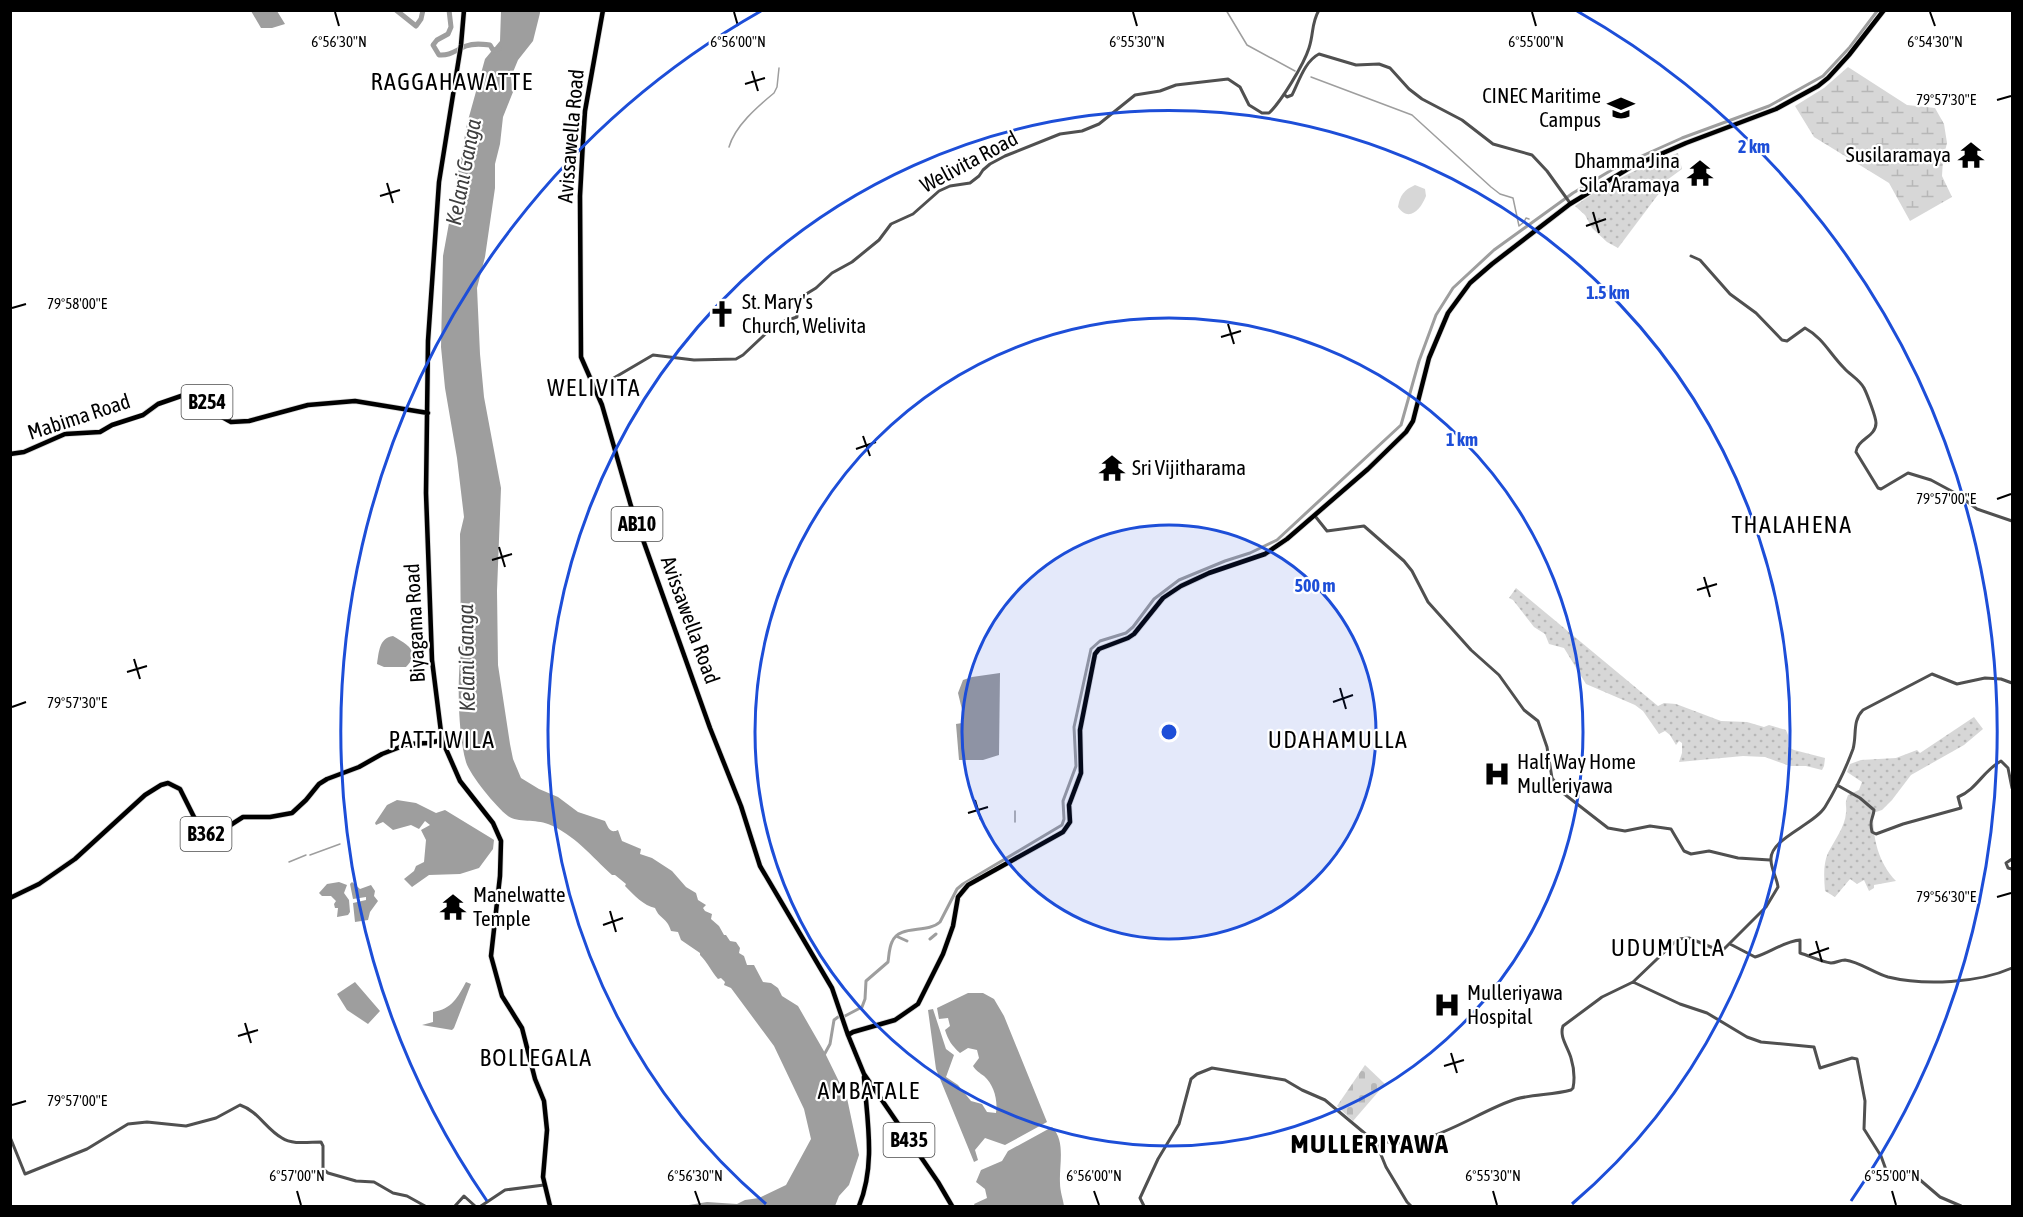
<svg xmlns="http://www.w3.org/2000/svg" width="2023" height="1217" viewBox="0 0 2023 1217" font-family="'Asap Condensed',sans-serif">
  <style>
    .green { fill: url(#green-dots) }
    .wetland { fill: url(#wetland-marsh) }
    .cemetery { fill: url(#cemetery-stones) }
    .pitch { fill: #d7d7d7 }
    .water { fill: #9e9e9e }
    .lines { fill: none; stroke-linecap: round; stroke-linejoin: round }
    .stream { stroke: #9e9e9e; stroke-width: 1.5 }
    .canal { stroke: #9e9e9e; stroke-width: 3 }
    .river { stroke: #9e9e9e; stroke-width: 5 }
    .major-casing { stroke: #dbdbdb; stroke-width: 6 }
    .minor { stroke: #505050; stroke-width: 3 }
    .major { stroke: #000; stroke-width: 4.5 }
    .ticks { fill: none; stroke: #000; stroke-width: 2 }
    .ring { fill: none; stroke: #1d4ed8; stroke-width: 3 }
    .labels { text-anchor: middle; stroke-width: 4.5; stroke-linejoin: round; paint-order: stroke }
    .shield { fill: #fff; stroke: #4c4c4c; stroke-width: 1.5 }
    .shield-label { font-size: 20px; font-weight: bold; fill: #000 }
    .poi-label { font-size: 21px; fill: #000; stroke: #fff; text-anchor: start }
    .street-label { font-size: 21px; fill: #000; stroke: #fff }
    .water-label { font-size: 22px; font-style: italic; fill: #3f3f3f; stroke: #fff }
    .quarter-label { font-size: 24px; letter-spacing: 1.5px; fill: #000; stroke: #fff }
    .district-label { font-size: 27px; font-weight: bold; letter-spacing: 1.5px; fill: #000; stroke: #fff }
    .ticks-label { font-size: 15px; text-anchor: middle; fill: #000; stroke: #fff; stroke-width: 4.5; stroke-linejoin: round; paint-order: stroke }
    .centre { fill: #1d4ed8; stroke: #fff; stroke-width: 3 }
    .ring-label { font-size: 18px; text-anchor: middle; font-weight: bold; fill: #1d4ed8; stroke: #fff; stroke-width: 4.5; stroke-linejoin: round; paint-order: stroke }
  </style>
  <defs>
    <pattern id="green-dots" width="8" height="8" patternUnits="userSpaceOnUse" patternTransform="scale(1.5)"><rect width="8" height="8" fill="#d7d7d7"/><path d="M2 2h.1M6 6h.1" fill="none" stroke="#b7b7b7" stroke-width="1.8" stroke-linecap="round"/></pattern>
    <pattern id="wetland-marsh" width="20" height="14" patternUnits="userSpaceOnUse" patternTransform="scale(1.5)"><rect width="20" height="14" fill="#d7d7d7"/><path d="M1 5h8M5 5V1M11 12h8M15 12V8" fill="none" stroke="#b7b7b7"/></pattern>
    <pattern id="cemetery-stones" width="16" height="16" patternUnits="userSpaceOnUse" patternTransform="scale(1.5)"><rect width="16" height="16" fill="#d7d7d7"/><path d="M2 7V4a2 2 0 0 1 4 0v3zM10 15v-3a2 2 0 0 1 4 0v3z" fill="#b7b7b7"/></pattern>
  </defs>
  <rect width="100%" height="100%" fill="#fff"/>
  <path class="green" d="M1678 153 1682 169 1667 180 1660 192 1618 248 1607 242 1592 228 1585 215 1575 206C1607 182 1641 167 1678 153Z
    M1516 588 1658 706 1664 703 1676 704 1721 721 1747 722 1764 727 1769 725 1786 730 1788 735V747L1794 750 1825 758 1824 766 1822 770 1806 766H1790L1765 757 1743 756 1679 762 1682 753V743L1679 741 1676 745 1670 735 1665 731 1659 734 1643 711 1635 705 1586 684 1564 648 1549 644 1545 634 1534 627 1513 600 1509 598Z
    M1974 717 1983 729 1964 745 1911 775 1892 800 1882 810 1873 813C1873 839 1878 862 1896 881L1874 885V888L1869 891 1864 880 1857 884 1850 879 1835 897 1825 891C1824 878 1823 864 1828 853 1834 841 1845 827 1846 813 1847 804 1844 805 1848 795L1859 790 1862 782 1847 772 1850 764 1861 760 1896 758 1917 750 1920 753Z"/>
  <path class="wetland" d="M1848 67 1907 105 1935 108 1944 124 1947 143 1943 159 1942 176 1952 197 1910 221 1889 183 1814 137 1795 106 1824 88Z"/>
  <path class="cemetery" d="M1365 1065 1385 1084 1353 1121 1337 1106Z"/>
  <path class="pitch" d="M1415 185 1425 189 1426 196C1421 209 1409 223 1398 207 1400 195 1404 190 1415 185Z"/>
  <path class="water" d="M251 11H277L285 24 272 28H261Z
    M501 11H540V13L533 41 518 60 511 77 513 92 503 117 500 144 495 164V188L485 257 477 288 480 354 484 397 501 488 497 591 498 665 510 744 513 759 521 778 539 789 558 797 578 812 605 821C608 827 610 834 618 830L622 841 641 849 640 854 652 858 672 871 686 887 696 893 698 900 706 905 703 908 705 911 712 914 711 919 719 926 724 935H726L730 941 736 942 740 948 739 953 744 956 747 965H754L763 982 771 983 778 988 782 996 798 1006 825 1053 847 1098 859 1155 849 1185 839 1196 835 1206H683L707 1202 737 1204 745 1200 759 1198 786 1185 811 1139 804 1109 774 1046 731 988 724 985 725 982 721 978 718 979C711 971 708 963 700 955V953L681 940 678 932 671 931C667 917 660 920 655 908 644 906 634 895 625 886L626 884 615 875H612C592 857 574 834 548 824 536 819 518 823 508 816 496 807 470 775 466 762 458 734 457 681 461 652L460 534 464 517 457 458 445 388 441 347 443 256 467 124 485 59 500 41Z
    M393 636C406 644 422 651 406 667H384L377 664C379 652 379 638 393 636Z
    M1000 673 999 755 983 760H959L956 724 962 723 964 718 958 693 963 680 972 677Z
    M397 800 416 803 436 813 445 810 491 838 494 840 493 849 479 868 460 874 429 875 412 887 404 879 414 871 416 866 424 862 426 840 421 830 430 825 425 821 419 829 411 825 393 830 383 822 376 825 375 823 387 805Z
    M339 882 347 885 344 893 349 900 350 912 348 915 337 917 338 908H335L334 904 336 901 331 896H322L319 893 327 884Z
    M352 882 360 889 371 885 375 891 374 896 378 901 370 912 368 920 355 922 353 903 366 900V897L353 899 350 884Z
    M355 982 380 1011 368 1024 347 1010 337 994Z
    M466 982 471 984 454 1028 452 1030 422 1025 433 1022V1012C452 1009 458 997 466 982Z
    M968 993H983L994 999 1004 1016 1047 1122 1005 1145 985 1138 975 1150 978 1160 974 1162 936 1069 928 1010 933 1009 946 1049 954 1055 946 1077 958 1085 971 1101 982 1104 987 1112 996 1113C998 1100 994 1085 984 1076 980 1073 976 1071 973 1066L979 1058 977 1050 968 1048 960 1053C952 1046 948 1040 945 1030L950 1026 948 1018 939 1019 937 1008Z
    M1052 1127C1066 1141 1059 1165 1060 1183 1060 1191 1063 1199 1064 1206H975L974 1204 987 1198 985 1189 976 1182 981 1170 1002 1161 1008 1151Z"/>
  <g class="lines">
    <path class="stream" d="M1226 10 1247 45 1295 71
      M1311 77 1412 115 1491 187 1500 194 1513 198 1519 226 1524 222 1526 218 1529 219
      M729 147C735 126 757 107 774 93L777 87 779 68
      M1015 811V822
      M310 855 340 844
      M289 862 306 855"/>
    <path class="canal" d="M896 936 907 941
      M930 939 936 934
      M824 1055 830 1044 834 1020 838 1017 845 1016 862 1007 865 999 866 981 888 962C889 956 889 948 892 942 899 924 927 934 940 922L957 889 963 884 1062 825 1064 819 1063 801 1076 766 1074 727 1091 649 1100 641 1126 633 1133 627 1154 599 1179 580 1225 561 1250 553 1277 540 1401 425 1419 361 1436 315 1453 288 1494 250 1573 193 1615 168 1682 138 1769 106 1823 76 1850 47 1878 10"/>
    <path class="river" d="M396 10 416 26 421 19 423 10
      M449 10 451 27 448 34 437 40 433 45 439 55C450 56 456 50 466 46 474 43 482 44 490 45L493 50 499 49"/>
    <defs>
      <path id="major" d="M464 10 461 45 439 182 428 341 426 493 432 660 442 740 460 781 493 823 501 841 500 876 491 956 502 996 522 1028 535 1079 544 1101 547 1130 543 1177 550 1206
        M603 10 585 111 583 141 580 196 581 357 602 405 631 506 710 728 741 806 760 866 832 988 848 1035 864 1074 938 1182 952 1206
        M10 454 24 452 65 434 100 432 112 425 143 415 158 404 184 395 194 396 208 402 222 417 231 422 249 421 308 405 355 401 428 413
        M10 898 39 884 75 859 145 795 161 785 168 783 180 789 200 829 206 834 215 835 243 817H270L292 813 306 800 319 784 327 779 359 767 382 754 408 744 429 743 442 740
        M848 1035 853 1032 895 1020 918 1004 943 954 953 926 958 897 968 885 1063 832 1070 822 1069 805 1081 773 1080 730 1095 654 1099 649 1128 638 1134 634 1163 598 1181 586 1209 573 1265 554 1287 539 1368 469 1406 432 1413 421 1429 358 1448 313 1470 283 1492 264 1570 204 1631 167 1686 143 1776 109 1818 86 1828 78 1849 55 1884 10
        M859 1206C876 1165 867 1120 864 1077"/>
    </defs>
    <use href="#major" class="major-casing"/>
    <path class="minor" d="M1284 94 1287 97 1292 95C1299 81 1305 61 1319 54L1356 65 1379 64 1390 68 1409 89 1422 99 1462 120 1493 144 1532 155 1547 171 1570 203
      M1691 256 1700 260 1730 294 1756 313 1782 340 1787 341 1805 328C1823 338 1830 354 1844 368 1850 375 1859 379 1864 388 1867 394 1876 417 1876 423 1876 437 1857 439 1856 452L1878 488 1881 489 1908 473 1931 480 1957 494 1977 509 2012 521
      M595 389 653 355 694 360 736 359 743 355 776 324 797 317 796 303 798 299 816 288 832 273 852 262 879 240 891 224 913 214 939 191 950 186 970 183 979 176 983 170 990 164 1005 156 1060 134 1082 131 1099 124 1135 95 1160 91 1176 85 1228 79 1240 87 1249 105 1262 113H1269C1281 102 1304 64 1309 48 1314 33 1311 24 1319 10
      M1315 516 1327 531 1364 526 1404 561 1412 571 1428 602 1471 650 1499 675 1524 710 1538 721 1547 747 1552 778 1563 793 1608 828 1625 831 1650 826 1671 829 1684 851 1691 854 1709 851 1738 858 1770 860
      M1837 785 1860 798 1874 810C1873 820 1869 819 1872 832L1876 834 1903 824 1961 808 1958 797C1977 789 1983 771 2001 761L2008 768 2012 788
      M2012 859 2006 863 2008 868 2012 869
      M1730 944 1755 957C1769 953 1785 941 1800 940V953C1810 956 1822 962 1831 963 1836 963 1840 960 1845 960 1860 962 1874 973 1888 977 1925 986 1978 983 2012 968
      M1633 982 1680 1004 1707 1013 1747 1037 1761 1042 1814 1047 1820 1068 1852 1058 1857 1059 1865 1101 1864 1129 1881 1156 1889 1178H1898L1912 1173 1940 1197 1961 1206
      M10 1137 25 1174 87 1149 128 1124 147 1122 186 1126 216 1118 240 1105C258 1111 266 1129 282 1138 292 1145 309 1142 321 1142L323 1146V1169L328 1173 356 1181 374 1182 393 1193 407 1196 425 1206
      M1375 1140 1386 1167 1407 1202 1411 1206
      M455 1206 464 1196 475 1206
      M481 1206 505 1190 544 1185
      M1144 1206 1140 1198 1158 1159 1179 1124 1191 1079 1197 1074 1212 1068 1285 1080 1302 1090 1325 1100 1368 1136C1416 1161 1471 1113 1516 1099 1534 1094 1553 1095 1571 1090L1573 1088C1575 1078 1574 1068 1571 1058 1568 1047 1559 1037 1563 1026L1602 997 1633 982 1678 939 1689 938 1718 950 1724 949 1766 907 1778 887C1777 878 1771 869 1771 860 1769 839 1814 825 1825 807 1836 789 1846 768 1853 749 1857 735 1852 721 1863 710L1932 674 1957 684 1985 678 2001 679 2012 683"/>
    <use href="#major" class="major"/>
  </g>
  <path class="ticks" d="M335 12 339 26M734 12 738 26M1133 12 1137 26M1532 12 1536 26M1930 12 1935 26M752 71 758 91M745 84 765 78M1997 100 2011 96M387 183 393 203M380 196 400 190M1593 212 1599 233M1586 226 1606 219M12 308 26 304M1228 324 1234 344M1221 337 1241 331M863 436 870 456M856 449 876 442M1997 499 2011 494M499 547 505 567M492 560 512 554M1704 577 1710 597M1697 590 1717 584M134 659 140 679M127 672 147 666M1340 688 1346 709M1333 702 1353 695M12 707 26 702M975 800 981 820M968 813 988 807M1997 897 2011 893M610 911 616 932M603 925 623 918M1816 941 1822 962M1809 955 1829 948M245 1023 251 1043M238 1036 258 1030M1451 1053 1457 1073M1444 1066 1464 1060M12 1105 26 1101M297 1191 301 1205M695 1191 700 1205M1094 1191 1099 1205M1493 1191 1497 1205M1892 1191 1896 1205"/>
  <circle cx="1169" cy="732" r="207" fill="#1d4ed8" fill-opacity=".12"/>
  <g class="ring">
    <circle cx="1169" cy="732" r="207"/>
    <circle cx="1169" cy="732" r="414"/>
    <path d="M766 1204A621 621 0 1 1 1572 1204"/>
    <path d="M487 1201A828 828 0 0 1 761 11M1577 11A828 828 0 0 1 1851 1201"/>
  </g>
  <defs>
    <symbol id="university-bare" viewBox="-9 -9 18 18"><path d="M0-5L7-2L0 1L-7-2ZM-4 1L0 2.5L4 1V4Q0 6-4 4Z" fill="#000" stroke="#fff" stroke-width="2.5" paint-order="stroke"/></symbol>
    <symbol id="temple-bare" viewBox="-9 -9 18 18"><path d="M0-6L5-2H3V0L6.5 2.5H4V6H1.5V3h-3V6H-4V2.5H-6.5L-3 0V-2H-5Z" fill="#000" stroke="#fff" stroke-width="2.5" paint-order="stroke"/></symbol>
    <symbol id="church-bare" viewBox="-9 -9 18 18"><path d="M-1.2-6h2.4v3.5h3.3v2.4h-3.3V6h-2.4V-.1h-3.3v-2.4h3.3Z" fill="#000" stroke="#fff" stroke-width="2.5" paint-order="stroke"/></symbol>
    <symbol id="hospital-bare" viewBox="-9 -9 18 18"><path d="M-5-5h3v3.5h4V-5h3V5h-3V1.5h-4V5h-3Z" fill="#000" stroke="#fff" stroke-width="2.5" paint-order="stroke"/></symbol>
  </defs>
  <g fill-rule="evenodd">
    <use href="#university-bare" x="1602" y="89" width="38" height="38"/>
    <use href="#temple-bare" x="1952" y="136" width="38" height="38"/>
    <use href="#temple-bare" x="1681" y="154" width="38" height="38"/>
    <use href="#church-bare" x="703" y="295" width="38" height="38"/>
    <use href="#temple-bare" x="1093" y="449" width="38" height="38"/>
    <use href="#hospital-bare" x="1478" y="755" width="38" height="38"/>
    <use href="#temple-bare" x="434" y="888" width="38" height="38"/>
    <use href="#hospital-bare" x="1428" y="986" width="38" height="38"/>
  </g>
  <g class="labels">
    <g class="shield">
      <rect x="181.5" y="385" width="51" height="34" rx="4.5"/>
      <rect x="611.5" y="507" width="51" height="34" rx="4.5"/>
      <rect x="180.5" y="817" width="51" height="34" rx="4.5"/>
      <rect x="883.5" y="1123" width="51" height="34" rx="4.5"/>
    </g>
    <g class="shield-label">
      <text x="207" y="409">B254</text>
      <text x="637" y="531">AB10</text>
      <text x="206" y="841">B362</text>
      <text x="909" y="1147">B435</text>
    </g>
    <g class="poi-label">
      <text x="1601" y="103" text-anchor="end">CINEC Maritime<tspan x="1601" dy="24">Campus</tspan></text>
      <text x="1951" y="162" text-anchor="end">Susilaramaya</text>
      <text x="1680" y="168" text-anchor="end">Dhamma Jina<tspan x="1680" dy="24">Sila Aramaya</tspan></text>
      <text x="742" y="309">St. Mary's<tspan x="742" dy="24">Church, Welivita</tspan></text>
      <text x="1132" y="475">Sri Vijitharama</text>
      <text x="1517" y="769">Half Way Home<tspan x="1517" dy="24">Mulleriyawa</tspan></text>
      <text x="473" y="902">Manelwatte<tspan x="473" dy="24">Temple</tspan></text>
      <text x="1467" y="1000">Mulleriyawa<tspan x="1467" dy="24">Hospital</tspan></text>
    </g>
    <g class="street-label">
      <text transform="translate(571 136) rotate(-85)" y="7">Avissawella Road</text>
      <text transform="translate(969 162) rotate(-28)" y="7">Welivita Road</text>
      <text transform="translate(79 417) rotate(-18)" y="7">Mabima Road</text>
      <text transform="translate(690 620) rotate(70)" y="7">Avissawella Road</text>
      <text transform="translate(415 623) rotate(-93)" y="7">Biyagama Road</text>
    </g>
    <g class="water-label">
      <text transform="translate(463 172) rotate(-79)" y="8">Kelani Ganga</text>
      <text transform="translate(466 658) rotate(-91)" y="8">Kelani Ganga</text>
    </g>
    <g class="quarter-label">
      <text x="452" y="90">RAGGAHAWATTE</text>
      <text x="594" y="396">WELIVITA</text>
      <text x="1792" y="533">THALAHENA</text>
      <text x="442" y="748">PATTIWILA</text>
      <text x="1338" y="748">UDAHAMULLA</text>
      <text x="1668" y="956">UDUMULLA</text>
      <text x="536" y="1066">BOLLEGALA</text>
      <text x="869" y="1099">AMBATALE</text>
    </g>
    <g class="district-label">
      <text x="1370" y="1153">MULLERIYAWA</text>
    </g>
  </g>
  <g class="ticks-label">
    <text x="1935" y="47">6°54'30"N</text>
    <text x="339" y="47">6°56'30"N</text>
    <text x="738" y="47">6°56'00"N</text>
    <text x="1137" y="47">6°55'30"N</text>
    <text x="1536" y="47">6°55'00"N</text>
    <text x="1946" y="105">79°57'30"E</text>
    <text x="77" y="309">79°58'00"E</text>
    <text x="1946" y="504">79°57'00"E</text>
    <text x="77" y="708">79°57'30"E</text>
    <text x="1946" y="902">79°56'30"E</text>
    <text x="77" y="1106">79°57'00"E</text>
    <text x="297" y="1181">6°57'00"N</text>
    <text x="695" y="1181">6°56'30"N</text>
    <text x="1094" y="1181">6°56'00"N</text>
    <text x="1493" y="1181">6°55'30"N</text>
    <text x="1892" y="1181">6°55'00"N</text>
  </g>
  <circle cx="1169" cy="732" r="9" class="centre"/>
  <g class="ring-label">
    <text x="1754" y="153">2 km</text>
    <text x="1608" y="299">1.5 km</text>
    <text x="1462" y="446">1 km</text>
    <text x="1315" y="592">500 m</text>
  </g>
  <rect width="2023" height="1217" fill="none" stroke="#000000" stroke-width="24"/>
</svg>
